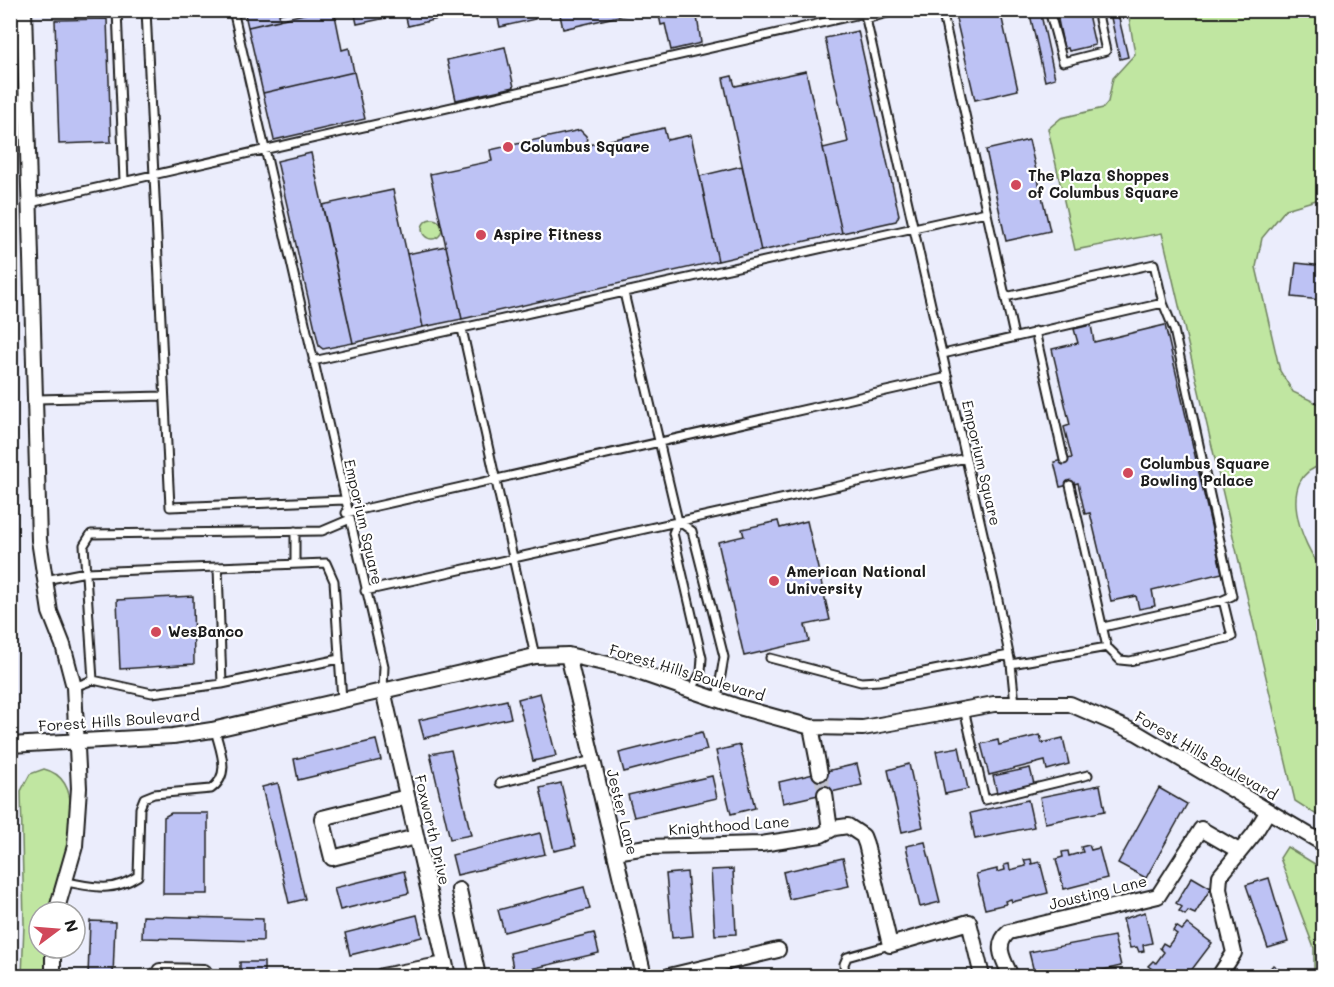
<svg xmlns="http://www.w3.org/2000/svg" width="1334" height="987" viewBox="0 0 1334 987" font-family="Mali,sans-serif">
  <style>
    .green { fill: #c0e6a1; stroke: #6e815e; stroke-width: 1.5 }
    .building { fill: #bdc2f4; stroke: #1c1c1c; stroke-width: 1.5 }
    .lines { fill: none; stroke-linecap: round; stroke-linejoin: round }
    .street-tunnel { stroke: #c2c3cf; stroke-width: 14; stroke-dasharray: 14 7; stroke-linecap: butt }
    .lane-casing { stroke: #1c1c1c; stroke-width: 11 }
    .street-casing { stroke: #1c1c1c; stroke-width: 18 }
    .lane { stroke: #fff; stroke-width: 7 }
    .street { stroke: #fff; stroke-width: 14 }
    .poi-dot { fill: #d1495b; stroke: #fff; stroke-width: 2 }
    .labels { text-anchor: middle; stroke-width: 4.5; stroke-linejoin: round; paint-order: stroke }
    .poi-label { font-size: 15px; font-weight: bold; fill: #1c1c1c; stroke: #fff; text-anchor: start }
    .street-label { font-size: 15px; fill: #1c1c1c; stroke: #fff }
  </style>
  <rect width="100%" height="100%" fill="#ebedfc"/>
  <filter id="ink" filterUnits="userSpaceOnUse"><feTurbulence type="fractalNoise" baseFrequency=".0167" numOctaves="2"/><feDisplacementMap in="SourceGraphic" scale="12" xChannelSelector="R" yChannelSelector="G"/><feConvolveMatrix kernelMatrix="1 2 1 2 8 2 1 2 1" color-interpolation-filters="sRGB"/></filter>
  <g filter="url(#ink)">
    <path class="green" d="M1128 11H1323V198L1286 209 1262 238 1256 267 1280 371 1293 392 1323 406V465C1275 476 1301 545 1323 570V819L1295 801 1162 233 1075 250 1048 129 1061 118 1103 108 1108 102 1113 78 1135 54Z
      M422 229a10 10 0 1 1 20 0a10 10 0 1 1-20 0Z
      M44 769C97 782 58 878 48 912H39V948H45V976H22L24 924 21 791 30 774Z
      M1287 847 1323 869V976H1314V948L1280 858Z"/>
    <path class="building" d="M244 10H295L279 14 280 20 248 27Z
      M321 10H334L342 50 349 48 354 72 263 93 248 27Z
      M354 10H404L405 14 357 24Z
      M404 10H476L408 26Z
      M496 10H533L535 19 500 27Z
      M559 10H645L563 29Z
      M658 10H696L701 43 671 50 665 24 661 25Z
      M954 10H1000L1018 90 975 100Z
      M1029 10H1040L1055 78 1045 81Z
      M1056 10H1087L1095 45 1069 51 1068 48 1064 49Z
      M1104 10H1117L1128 57 1120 59 1110 13 1105 14Z
      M107 19 111 142 59 144 55 20Z
      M858 31 899 215 896 221 842 233 823 148 848 142 825 38Z
      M505 47 514 87 456 100 447 60Z
      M806 71 842 233 761 251 723 78 732 76 735 86Z
      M354 72 365 119 274 140 263 93Z
      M664 128 667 140 691 135 718 261 462 319 430 174 492 161 490 150 580 130 586 136 588 145Z
      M1029 140 1050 231 1006 241 986 150Z
      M311 153 353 343 323 349 319 346 277 161Z
      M742 166 761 251 718 261 700 176Z
      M393 190 423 327 353 343 322 205Z
      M446 246 462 319 423 327 407 254Z
      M1296 263 1324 266 1321 300 1292 297Z
      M1091 325 1094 342 1165 325 1222 573 1152 590 1155 606 1139 609 1136 596 1111 601 1090 513 1085 514 1078 483 1060 487 1054 462 1072 458 1064 427 1070 425 1052 349 1078 343 1074 329Z
      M778 521 780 528 807 521 830 620 805 625 809 641 744 656 718 542 744 536 742 529Z
      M193 596 194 664 120 669 117 600Z
      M540 693 556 756 533 761 518 699Z
      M507 700 511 718 424 738 419 720Z
      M702 732 707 750 624 772 619 753Z
      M1040 735 1042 743 1063 738 1069 764 1047 770 1045 761 989 775 981 744 998 740 999 745Z
      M376 740 381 760 298 780 294 759Z
      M740 745 755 808 731 814 716 751Z
      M959 747 968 789 945 794 936 751Z
      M451 750 471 835 450 839 430 754Z
      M857 764 862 785 783 803 779 782Z
      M909 764 923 827 902 832 888 770Z
      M1030 768 1034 784 997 793 993 776Z
      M712 776 717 798 634 817 628 795Z
      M278 783 305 899 289 903 262 787Z
      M561 783 576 846 554 851 540 788Z
      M1100 785 1105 811 1045 823 1040 797Z
      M1159 788 1187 804 1146 878 1118 863Z
      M1028 800 1034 827 975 839 970 813Z
      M171 813H208V894H163L164 817Z
      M540 833 545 854 457 875 452 855Z
      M925 842 940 902 920 907 906 846Z
      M1089 845 1091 850 1099 848 1107 878 1064 889 1056 859 1063 857 1062 852 1068 851 1069 856 1083 852 1081 847Z
      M843 858 849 886 789 899 783 872Z
      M1031 859 1032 864 1040 862 1048 893 1012 902 1011 899 1005 901 1006 904 985 909 976 874 997 869V872L1005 870 1004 865 1009 864 1010 870 1026 866 1024 860Z
      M733 869 736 934 715 935 711 870Z
      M404 871 409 893 340 910 334 888Z
      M687 872 693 936 672 938 666 874Z
      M1192 877 1211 888 1195 914 1188 911 1185 915 1179 911 1182 907 1176 903Z
      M1269 878 1288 942 1268 948 1246 885Z
      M584 887 590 909 504 932 498 910Z
      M1145 912 1152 943 1143 945 1144 951 1139 952 1137 947 1130 948 1123 919Z
      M417 915 422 937 350 955 345 933Z
      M143 916 263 919V941L142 938Z
      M90 921 115 922 113 976H88Z
      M1187 924 1212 943 1187 976H1147L1152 969 1148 966 1153 961 1156 963 1164 952 1160 948 1163 943 1168 946 1177 934 1173 931 1176 926 1182 930Z
      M594 933 599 953 514 973 510 953Z
      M1114 936 1121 966 1077 976H1035L1029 952Z
      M240 962H264V976H240Z
      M1273 965 1288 976H1264Z
      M955 971 956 976H932Z"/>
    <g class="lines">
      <path class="street-tunnel" d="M820 773 825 794"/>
      <defs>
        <path id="lane" d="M117 10 124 181
          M146 10 170 507 344 500
          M233 10 384 666 383 690
          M864 10 997 595 1011 664 1015 704
          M942 10 1014 336
          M1049 10 1063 62 1106 51 1097 10
          M866 19 898 10
          M30 203 865 13
          M624 293 678 521 673 533 702 658 701 672 692 690
          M1163 303 1174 330 1232 596 1223 600
          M462 329 535 656
          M1035 331 1064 460
          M943 354 1163 303 1154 264 1005 297
          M313 361 986 212
          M37 399 164 396
          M1070 485 1107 647
          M346 513 948 377
          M678 521 692 531 724 657 717 699
          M295 531V564
          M218 568 222 684
          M45 580 86 572 326 563 334 581 342 700
          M365 591 966 458
          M770 658 861 682 879 681 1009 655
          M1011 664 1107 647 1120 660 1130 661 1232 637 1223 600 1103 627
          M93 680 152 693 222 684 339 659
          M74 687 93 680 84 545 91 534 322 531 348 520
          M964 709 985 800 1088 775
          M500 783 593 760
          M66 882C96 887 111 893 138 876L140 808 144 798 154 794 211 789C232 774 220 751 215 730
          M845 976 844 964 847 957 890 945"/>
        <path id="street" d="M24 10 39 540 50 612 63 645 74 687 79 788 75 846 56 912
          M568 655 644 976
          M383 690 448 976
          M811 727 820 773
          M10 745 173 736 212 730 535 656 568 655 626 668 739 707 811 727 863 728 994 704H1070L1137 733 1324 844
          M825 794 830 830
          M407 797 322 818 332 858 416 837
          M615 852 647 847 761 844 821 835 834 828 848 826 863 836 866 844 890 945 969 922 982 976
          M459 890 478 976
          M53 976V948
          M160 976V971L204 972V976
          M382 976 445 964
          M669 976 778 950
          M1011 976C1004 961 993 945 1009 932L1158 896 1201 829 1239 851
          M1219 976 1234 953 1219 889 1220 876 1254 834 1268 811"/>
      </defs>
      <use href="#lane" class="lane-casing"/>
      <use href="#street" class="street-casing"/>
      <use href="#lane" class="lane"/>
      <use href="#street" class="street"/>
    </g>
  </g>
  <g class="poi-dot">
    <circle cx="508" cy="147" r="6"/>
    <circle cx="1016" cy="185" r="6"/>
    <circle cx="481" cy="235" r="6"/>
    <circle cx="1128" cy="473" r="6"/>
    <circle cx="774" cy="581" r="6"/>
    <circle cx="156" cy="632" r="6"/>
  </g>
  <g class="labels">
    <g class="poi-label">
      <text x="520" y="152">Columbus Square</text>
      <text x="1028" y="181">The Plaza Shoppes<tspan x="1028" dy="17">of Columbus Square</tspan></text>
      <text x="493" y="240">Aspire Fitness</text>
      <text x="1140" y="469">Columbus Square<tspan x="1140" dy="17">Bowling Palace</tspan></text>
      <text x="786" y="577">American National<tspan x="786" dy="17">University</tspan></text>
      <text x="168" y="637">WesBanco</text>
    </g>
    <g class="street-label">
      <text transform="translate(981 463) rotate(77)" y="5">Emporium Square</text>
      <text transform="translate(363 522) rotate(77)" y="5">Emporium Square</text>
      <text transform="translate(687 673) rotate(17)" y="5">Forest Hills Boulevard</text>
      <text transform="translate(119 721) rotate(-4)" y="5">Forest Hills Boulevard</text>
      <text transform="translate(1206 756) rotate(30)" y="5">Forest Hills Boulevard</text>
      <text transform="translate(622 812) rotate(76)" y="5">Jester Lane</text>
      <text transform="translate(729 826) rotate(-4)" y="5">Knighthood Lane</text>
      <text transform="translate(432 830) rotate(77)" y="5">Foxworth Drive</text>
      <text transform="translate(1098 893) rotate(-14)" y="5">Jousting Lane</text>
    </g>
  </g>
  <rect width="1334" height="987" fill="none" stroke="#fff" stroke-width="36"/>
  <rect x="18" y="18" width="1298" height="951" fill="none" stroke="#1c1c1c" stroke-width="2" filter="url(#ink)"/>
  <g transform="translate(57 930) rotate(74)"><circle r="28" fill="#ffffff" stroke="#a4a4a4" stroke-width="1.5"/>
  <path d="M0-4.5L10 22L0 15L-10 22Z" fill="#d1495b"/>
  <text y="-9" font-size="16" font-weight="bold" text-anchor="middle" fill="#1c1c1c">N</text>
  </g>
</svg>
